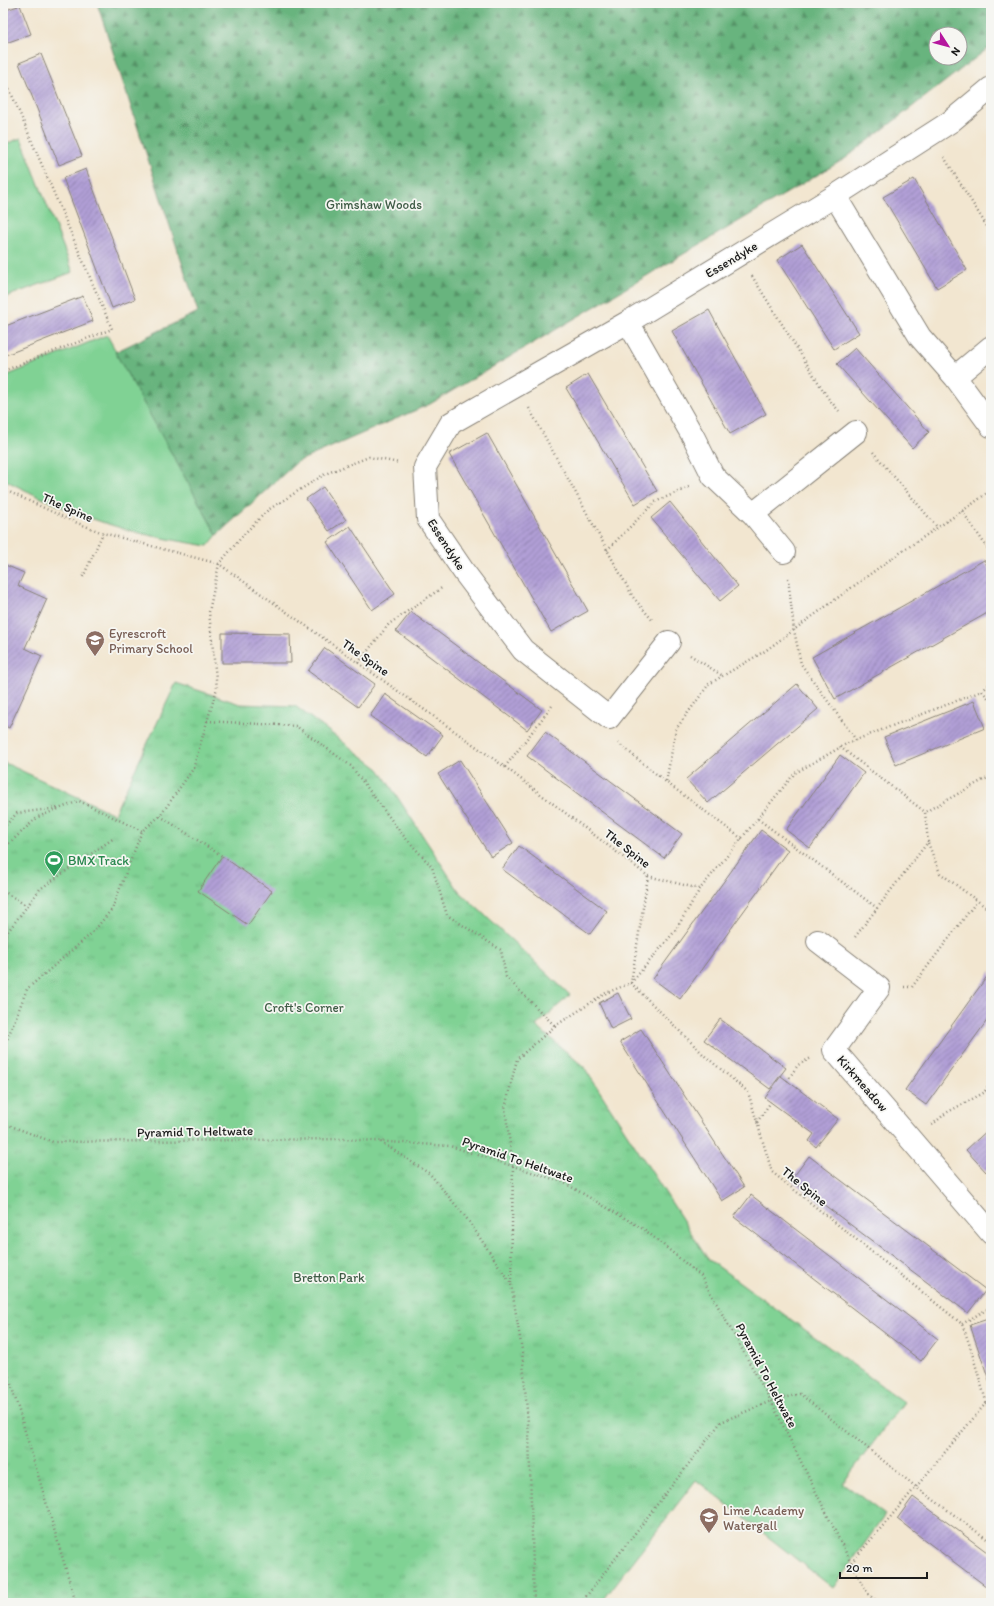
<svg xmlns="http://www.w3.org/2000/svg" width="994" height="1606" viewBox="0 0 994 1606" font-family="Itim,sans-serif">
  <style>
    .grass { fill: #80d294; stroke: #4e7758 }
    .forest { fill: url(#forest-firs); stroke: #42684d; fill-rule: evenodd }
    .park { fill: url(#park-tufts); stroke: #4e7758 }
    .building { fill: url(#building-hatch) }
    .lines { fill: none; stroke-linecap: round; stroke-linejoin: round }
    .minor-casing { stroke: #878176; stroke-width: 24 }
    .path { stroke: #878176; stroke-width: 2.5; stroke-dasharray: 1 3; stroke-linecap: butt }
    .minor { stroke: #fff; stroke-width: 22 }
    .labels { text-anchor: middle; stroke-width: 3.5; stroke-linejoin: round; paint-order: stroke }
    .park-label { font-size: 13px; fill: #3f5c46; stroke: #f6f6f2 }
    .street-label { font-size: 13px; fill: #1c1c1c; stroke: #f6f6f2 }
    .education-label { font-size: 13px; fill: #785e54; stroke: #f6f6f2; text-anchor: start }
    .leisure-label { font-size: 13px; fill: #27864d; stroke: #f6f6f2; text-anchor: start }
  </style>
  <defs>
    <pattern id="forest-firs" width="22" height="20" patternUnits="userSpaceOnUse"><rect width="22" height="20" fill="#68b47e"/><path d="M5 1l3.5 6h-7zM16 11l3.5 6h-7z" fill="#559266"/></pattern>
    <pattern id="park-tufts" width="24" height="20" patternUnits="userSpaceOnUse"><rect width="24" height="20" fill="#80d294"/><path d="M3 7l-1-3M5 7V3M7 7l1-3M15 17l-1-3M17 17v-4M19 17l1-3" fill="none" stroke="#6eb47f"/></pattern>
    <pattern id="building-hatch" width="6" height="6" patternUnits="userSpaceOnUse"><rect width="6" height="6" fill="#b19fd6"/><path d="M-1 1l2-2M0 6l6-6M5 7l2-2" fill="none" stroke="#8f81ad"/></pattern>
  </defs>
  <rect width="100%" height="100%" fill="#f6f6f2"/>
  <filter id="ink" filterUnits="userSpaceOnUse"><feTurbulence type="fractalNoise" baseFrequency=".025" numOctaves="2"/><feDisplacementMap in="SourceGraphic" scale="8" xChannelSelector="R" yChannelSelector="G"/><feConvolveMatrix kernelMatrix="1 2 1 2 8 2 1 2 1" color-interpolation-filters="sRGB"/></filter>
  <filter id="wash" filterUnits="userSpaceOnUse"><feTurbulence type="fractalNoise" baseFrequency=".012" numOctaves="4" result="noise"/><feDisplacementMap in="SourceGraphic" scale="16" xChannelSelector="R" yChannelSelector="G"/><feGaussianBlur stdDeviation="0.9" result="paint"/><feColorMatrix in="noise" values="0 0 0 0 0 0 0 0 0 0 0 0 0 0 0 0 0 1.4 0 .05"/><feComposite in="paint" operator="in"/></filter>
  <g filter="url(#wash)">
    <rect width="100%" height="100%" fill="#f2e6d0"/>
    <path class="grass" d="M21 138 73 272 3 298V145Z
      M107 335 217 535 208 546C178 541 147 536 118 527 79 516 40 498 3 479V377Z"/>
    <path class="forest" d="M97 3H991V46L846 158 430 404 297 462 217 535 115 352 198 312ZM936 34H960V58H936Z"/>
    <path class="park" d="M176 683 240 704 295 706 379 769 459 891 570 995 536 1026 584 1067 708 1259 904 1402 843 1483 885 1515 833 1588 696 1480 601 1603H3V762L114 814Z"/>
    <g id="blocks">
      <path class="building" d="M17 3H24L20 5 31 34 3 44V11L18 6Z
        M41 54 82 156 59 165 19 63Z
        M86 169 135 299 112 308 63 178Z
        M914 179 967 270 937 288 883 197Z
        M802 244 859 333 834 349 777 260Z
        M83 296 93 321 3 356V327Z
        M709 310 766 414 730 434 672 331Z
        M855 348 929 432 912 448 837 364Z
        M588 374 657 491 635 504 566 388Z
        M487 433 588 611 551 632 449 454Z
        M323 487 346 520 329 531 306 499Z
        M670 502 738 586 720 601 651 518Z
        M350 526 395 594 372 610 327 542Z
        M984 560 991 572V611L835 699 812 657Z
        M3 564 24 573 18 586 47 599 25 648 42 656 9 728 3 725Z
        M411 612 542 710 527 730 396 631Z
        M222 633 290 634 291 663H222Z
        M325 648 375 684 358 707 308 671Z
        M797 684 818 709 708 803 686 779Z
        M385 694 443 735 427 757 370 716Z
        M974 701 985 728 896 765 884 737Z
        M545 732 682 834 664 858 527 756Z
        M840 755 864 773 810 848 786 830Z
        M460 760 513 843 491 857 438 774Z
        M761 830 788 850 680 999 653 979Z
        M519 846 607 911 590 934 502 869Z
        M222 856 272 891 248 925 198 891Z
        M991 971V1015L926 1105 905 1090Z
        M618 993 631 1019 611 1029 599 1003Z
        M720 1019 786 1068 770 1089 704 1040Z
        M641 1029 744 1187 722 1201 620 1042Z
        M781 1076 838 1119 816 1147 809 1141 814 1134 765 1098Z
        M991 1127V1167L986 1172 966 1150Z
        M809 1156 986 1290 968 1313 791 1180Z
        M751 1195 938 1339 921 1361 734 1217Z
        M991 1318V1386L970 1325Z
        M913 1497 991 1555V1590L897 1519Z"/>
    </g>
  </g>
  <g filter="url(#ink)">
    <use href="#blocks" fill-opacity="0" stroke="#878176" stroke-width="1"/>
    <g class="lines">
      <defs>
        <path id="minor" d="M991 88 950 122 835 196 920 337 955 377 991 426
          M628 322 451 423 425 467 428 519 464 572 523 650 609 718 669 642
          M955 377 991 347
          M753 514 856 432
          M784 552 753 514 713 476 694 438 628 322 835 196
          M818 941 879 988 834 1050 991 1233"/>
      </defs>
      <use href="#minor" class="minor-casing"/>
      <path class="path" d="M3 74 112 329 3 371
        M944 157 991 233
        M752 276 828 398 839 411
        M529 408 633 597 653 621
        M873 452 938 528
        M3 489 70 520 103 533 219 564 505 767 648 876 631 983 705 1056 748 1092 772 1172 962 1324 969 1343 991 1418
        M962 511 991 553
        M607 550 655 502 689 487
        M83 577 103 533
        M788 578 794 630 801 664 856 740
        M690 655 723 676
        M358 663 389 624 443 587
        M982 691 991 701
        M207 721 296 726 351 766 402 834 432 867 447 915 501 950 506 977 555 1026
        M618 743 666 782
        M840 747 925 812 983 780 991 777
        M505 767 552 706
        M160 816 222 856
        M758 819 877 908
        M3 828 17 813 59 808
        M742 839 666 782 676 729 709 684 765 651 888 561 971 505 991 490
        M928 843 940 873 991 911
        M3 849 38 817 79 801 142 831
        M648 876 700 889 795 773 848 743 982 691 991 683
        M3 891 27 906
        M855 937 928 842 925 812
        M3 938 40 889 114 838
        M904 987H912L977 901
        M3 1050 27 989 92 933 112 909 142 831 160 816 193 769 217 688 209 612 219 564 245 533 268 510 325 474 369 457 399 463
        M787 1081 798 1065 811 1058
        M985 1091 991 1081
        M757 1122 771 1102
        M3 1123 53 1142 344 1139 450 1146 563 1182 645 1230 701 1276 771 1401 851 1563 868 1594 879 1603
        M932 1125 946 1113 991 1089
        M381 1142 430 1174 468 1220 511 1284 522 1350 529 1435 534 1603
        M511 1283 513 1166 505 1108 517 1059 555 1026 606 993 631 983 675 931 700 889
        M962 1324 991 1307
        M3 1357 76 1603
        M986 1403 916 1487 991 1542
        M581 1603 721 1422 771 1401 800 1394 916 1487 851 1563"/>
      <use href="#minor" class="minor"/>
    </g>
  </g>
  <defs>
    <symbol id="school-pin" viewBox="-11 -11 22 30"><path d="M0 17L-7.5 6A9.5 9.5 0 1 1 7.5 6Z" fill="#8d6e63" stroke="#f6f6f2"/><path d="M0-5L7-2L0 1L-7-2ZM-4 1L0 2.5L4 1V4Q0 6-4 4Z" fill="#fff"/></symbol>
    <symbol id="stadium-pin" viewBox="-11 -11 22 30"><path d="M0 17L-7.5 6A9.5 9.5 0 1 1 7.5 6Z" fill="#2e9e5b" stroke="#f6f6f2"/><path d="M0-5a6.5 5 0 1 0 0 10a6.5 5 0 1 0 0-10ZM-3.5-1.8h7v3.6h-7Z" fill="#fff"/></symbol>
  </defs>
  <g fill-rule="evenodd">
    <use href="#school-pin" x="84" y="629" width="22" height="30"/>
    <use href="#stadium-pin" x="43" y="849" width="22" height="30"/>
    <use href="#school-pin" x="698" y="1506" width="22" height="30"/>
  </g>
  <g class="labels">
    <g class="park-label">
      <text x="374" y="209">Grimshaw Woods</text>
      <text x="304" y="1012">Croft's Corner</text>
      <text x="329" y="1282">Bretton Park</text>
    </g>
    <g class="street-label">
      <text transform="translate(731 259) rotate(-31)" y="5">Essendyke</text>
      <text transform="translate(68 507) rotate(24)" y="5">The Spine</text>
      <text transform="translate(447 544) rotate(57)" y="5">Essendyke</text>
      <text transform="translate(366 657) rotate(35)" y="5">The Spine</text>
      <text transform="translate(628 848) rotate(38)" y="5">The Spine</text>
      <text transform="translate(863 1083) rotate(49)" y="5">Kirkmeadow</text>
      <text transform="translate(195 1131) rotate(-1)" y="5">Pyramid To Heltwate</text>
      <text transform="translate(518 1159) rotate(19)" y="5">Pyramid To Heltwate</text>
      <text transform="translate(805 1186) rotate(39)" y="5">The Spine</text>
      <text transform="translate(767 1375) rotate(62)" y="5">Pyramid To Heltwate</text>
    </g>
    <g class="education-label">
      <text x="109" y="638">Eyrescroft<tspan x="109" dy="15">Primary School</tspan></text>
      <text x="723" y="1515">Lime Academy<tspan x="723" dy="15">Watergall</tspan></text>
    </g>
    <g class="leisure-label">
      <text x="68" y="865">BMX Track</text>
    </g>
  </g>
  <rect width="994" height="1606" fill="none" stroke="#f6f6f2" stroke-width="16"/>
  <g transform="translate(948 46) rotate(126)"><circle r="19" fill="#f6f6f2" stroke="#9f9f9c"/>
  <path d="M0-3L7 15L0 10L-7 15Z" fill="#b5179e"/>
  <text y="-6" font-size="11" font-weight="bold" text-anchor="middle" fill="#1c1c1c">N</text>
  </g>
  <path d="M840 1572v6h87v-6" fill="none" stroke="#1c1c1c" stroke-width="2"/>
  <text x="846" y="1572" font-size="12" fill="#1c1c1c" stroke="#f6f6f2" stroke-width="3" paint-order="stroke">20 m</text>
</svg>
